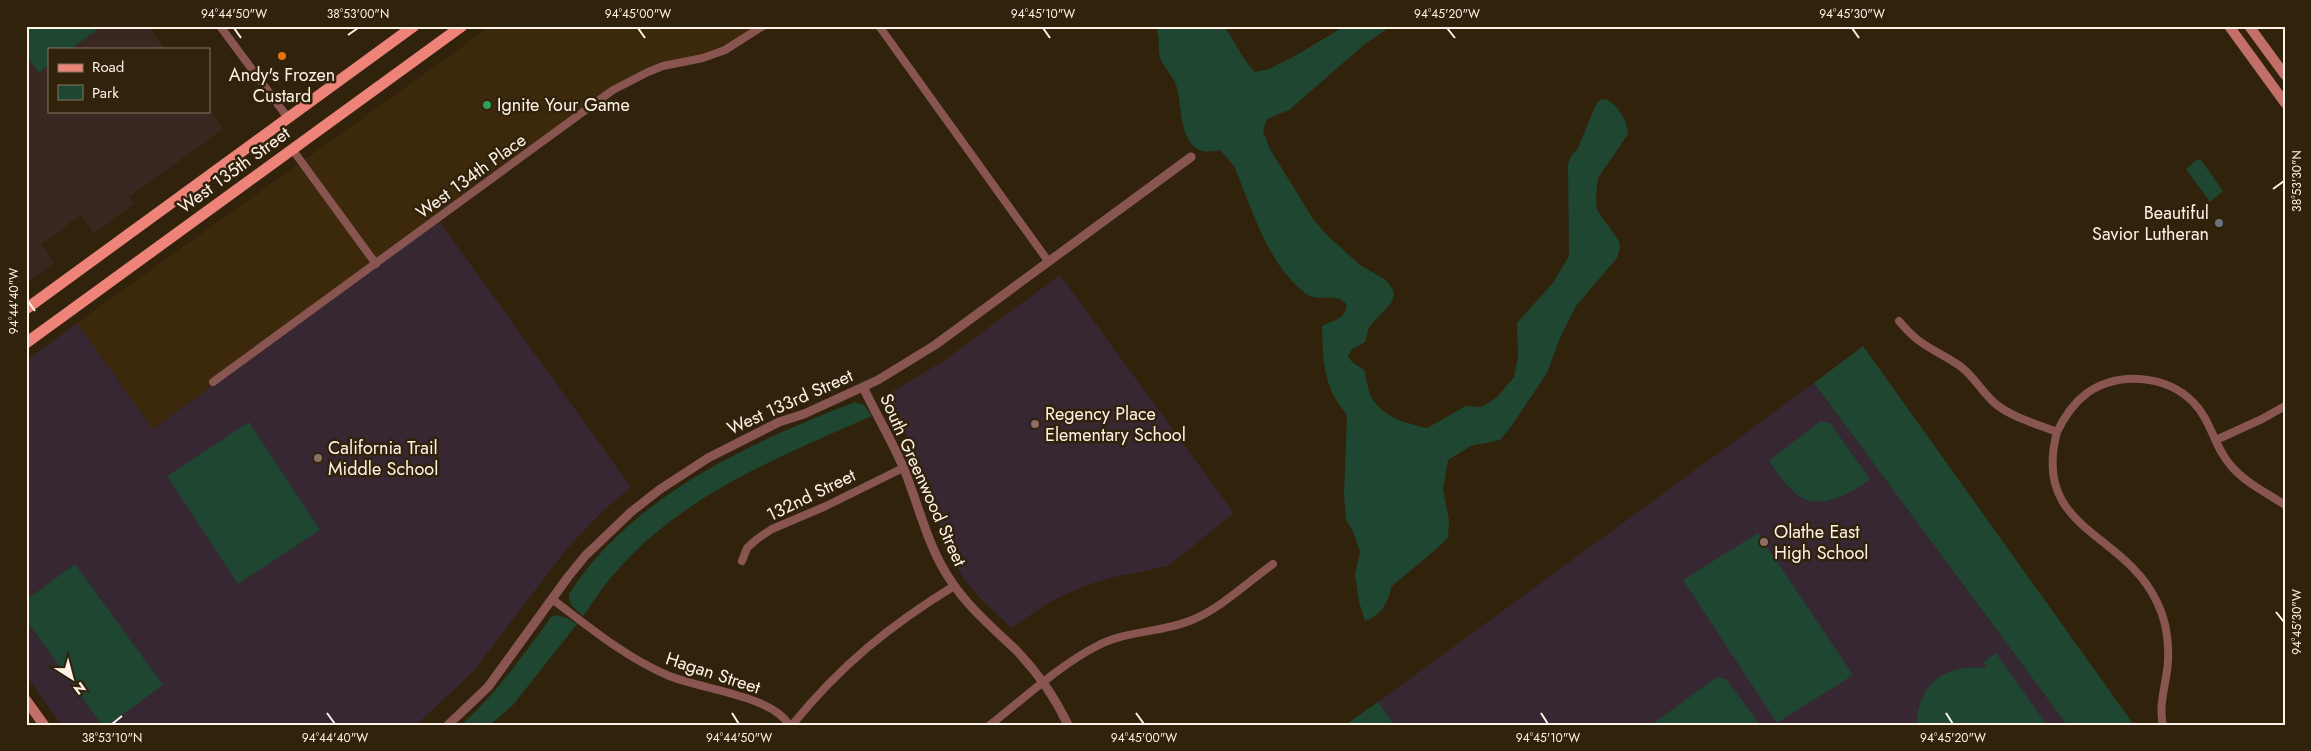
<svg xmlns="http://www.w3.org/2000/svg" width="2311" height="751" viewBox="0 0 2311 751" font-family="Jost,sans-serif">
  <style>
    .built { fill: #3c280b }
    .industrial { fill: #3a2721 }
    .education { fill: #362733 }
    .green { fill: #1e4631 }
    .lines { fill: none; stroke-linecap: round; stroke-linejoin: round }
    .minor { stroke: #895550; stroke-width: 8 }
    .tertiary { stroke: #895550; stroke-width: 9 }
    .secondary { stroke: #c16f68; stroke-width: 10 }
    .primary { stroke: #ed8379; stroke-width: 11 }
    .ticks { fill: none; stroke: #fef3e6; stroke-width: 2 }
    .food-dot { fill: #e8710a; stroke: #31220c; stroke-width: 2 }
    .leisure-dot { fill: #2e9e5b; stroke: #31220c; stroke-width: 2 }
    .worship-dot { fill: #6b7280; stroke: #31220c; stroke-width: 2 }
    .education-dot { fill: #8d6e63; stroke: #31220c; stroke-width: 2 }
    .labels { text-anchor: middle; stroke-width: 5; stroke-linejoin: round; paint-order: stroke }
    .poi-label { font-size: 18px; fill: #fef3e6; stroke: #31220c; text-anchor: start }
    .street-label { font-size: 18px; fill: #fef3e6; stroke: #31220c }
    .neatline { fill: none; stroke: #fef3e6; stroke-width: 2 }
    .ticks-label { font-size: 12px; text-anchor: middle; fill: #fef3e6 }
  </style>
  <rect width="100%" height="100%" fill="#31220c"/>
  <path class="built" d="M491 26H763L725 50 663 66 593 104 153 429 77 323Z"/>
  <path class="industrial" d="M102 26H148L165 49H71Z
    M26 56 39 73 49 65V111H209V109L223 129 129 197 134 204 94 233 81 215 41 244 54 263 26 283Z"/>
  <path class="education" d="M439 221 631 487 603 511 569 546 472 673 416 725H61L26 675V361L77 323 153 429Z
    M1060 275 1234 513 1168 566 1110 578 1079 588 1050 602 1011 628 979 597 966 582 955 564 918 470 914 452 887 395 945 360Z
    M1814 383 2067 725H1395L1378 702Z"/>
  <path class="green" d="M26 26H102L71 49H49V65L39 73 26 56Z
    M1155 26H1224C1235 41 1242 59 1255 72L1269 69 1293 57 1345 26H1391L1365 44 1289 110 1267 119 1263 131 1270 149 1313 219 1328 236 1360 265 1386 280 1393 290 1394 296 1391 303 1369 327 1365 342 1351 350 1348 356 1352 362 1364 370C1367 378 1367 388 1371 396 1382 417 1405 423 1427 428L1466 406 1482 407 1497 397 1514 377 1518 357 1517 323 1552 284 1569 256 1568 164 1571 156 1578 148 1595 106 1600 100 1606 99C1619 106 1627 120 1628 134L1598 178 1596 196 1597 210 1619 241 1620 248 1617 258 1576 306 1560 338 1547 373 1510 428 1500 440 1471 446 1448 460 1443 490 1449 520 1448 538C1430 556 1410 570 1391 587 1389 602 1381 616 1365 621L1359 602 1355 574 1360 552 1353 531 1346 520 1344 495 1347 415C1323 387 1323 361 1322 326 1334 320 1344 320 1347 305 1336 290 1319 304 1305 293 1267 263 1252 209 1234 166L1220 150C1179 161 1183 113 1177 88 1174 76 1163 68 1160 57 1157 45 1161 39 1155 26Z
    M2197 160H2201L2223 191 2210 202 2186 169Z
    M1863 346 2134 725H2067L1814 383Z
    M855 402 864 405 872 416C779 457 683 494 615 573 603 586 594 601 583 616 575 609 568 605 569 594 632 496 751 442 855 402Z
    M1820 421 1830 423 1870 479C1854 492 1821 511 1799 496 1787 487 1778 474 1769 461Z
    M249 422 320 530 238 584 167 476Z
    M1758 533 1853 675 1777 723 1683 580Z
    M75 564 163 685 108 725H102L26 620V600Z
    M556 615 567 618 577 624 513 705 490 725H461C499 691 522 656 552 616Z
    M1996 653 2047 725H1917C1917 682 1948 663 1987 668L1983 662Z
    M1717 677 1726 679 1760 725H1651Z
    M1378 702 1395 725H1345Z"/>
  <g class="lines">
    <path class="minor" d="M220 26 288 118
      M879 26 1048 261
      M292 149 376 264
      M1899 321C1920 347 1935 349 1960 366 1975 377 1983 394 1997 405 2014 418 2037 424 2057 432 2031 530 2124 531 2157 602 2166 620 2169 641 2168 661 2167 682 2158 703 2163 725
      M213 382 613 90 648 72 663 66 703 58 725 50 763 26
      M2057 432C2064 417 2074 403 2087 393 2119 371 2166 375 2193 402 2212 421 2214 448 2232 467 2246 483 2267 493 2285 505
      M2216 440 2262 419 2285 406
      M742 561 747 548 757 539 772 529 826 506 903 468
      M552 599C588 626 625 657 667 675 698 689 772 695 789 725
      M792 725C841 665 889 626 954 586
      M990 725C1022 700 1061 664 1097 646 1127 630 1161 633 1192 620 1221 608 1248 582 1273 564"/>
    <path class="tertiary" d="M863 387C876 414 892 441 904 469 919 506 928 548 951 581 969 608 993 628 1016 650 1037 672 1055 697 1068 725
      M448 725 488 687 568 577 585 556 631 512 659 490 708 458 779 422 804 414 878 380 935 345 1191 157"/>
    <path class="secondary" d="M2229 26 2285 103
      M2249 26 2285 75
      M26 700 44 725"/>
    <path class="primary" d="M26 309 414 26
      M26 343 462 26"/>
  </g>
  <path class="ticks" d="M234 28 241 38M638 28 645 38M1043 28 1050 38M1447 28 1455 38M1852 28 1859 38M348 35 358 28M2273 189 2284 181M28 301 35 311M2276 612 2284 622M327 713 335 724M732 713 739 724M1136 713 1144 724M1541 713 1548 724M1946 713 1953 724M112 724 122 716"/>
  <circle class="food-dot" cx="282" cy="56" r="5"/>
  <circle class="leisure-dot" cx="487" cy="105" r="5"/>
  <circle class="worship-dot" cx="2219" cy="223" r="5"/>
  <g class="education-dot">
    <circle cx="1035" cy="424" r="5"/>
    <circle cx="318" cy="458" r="5"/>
    <circle cx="1764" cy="542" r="5"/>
  </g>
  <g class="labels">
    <g class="poi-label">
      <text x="282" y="81" text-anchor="middle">Andy's Frozen<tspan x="282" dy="21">Custard</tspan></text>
      <text x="497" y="111">Ignite Your Game</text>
      <text x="2209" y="219" text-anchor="end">Beautiful<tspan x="2209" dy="21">Savior Lutheran</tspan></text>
      <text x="1045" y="420">Regency Place<tspan x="1045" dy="21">Elementary School</tspan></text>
      <text x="328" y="454">California Trail<tspan x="328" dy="21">Middle School</tspan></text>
      <text x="1774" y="538">Olathe East<tspan x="1774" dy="21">High School</tspan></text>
    </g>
    <g class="street-label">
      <text transform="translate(234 170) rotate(-36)" y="6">West 135th Street</text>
      <text transform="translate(471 176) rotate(-36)" y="6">West 134th Place</text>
      <text transform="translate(790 402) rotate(-24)" y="6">West 133rd Street</text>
      <text transform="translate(923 480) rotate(66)" y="6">South Greenwood Street</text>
      <text transform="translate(811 495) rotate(-26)" y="6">132nd Street</text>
      <text transform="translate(713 673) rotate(18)" y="6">Hagan Street</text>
    </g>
  </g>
  <rect width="2311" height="751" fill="none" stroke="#31220c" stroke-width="55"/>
  <rect x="48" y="48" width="162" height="65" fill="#31220c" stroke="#837663"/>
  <rect x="58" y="64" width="25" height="8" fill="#ed8379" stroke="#837663"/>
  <text x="92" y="72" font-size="15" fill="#fef3e6">Road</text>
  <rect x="58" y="85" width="25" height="15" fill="#1e4631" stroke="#837663"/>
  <text x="92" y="98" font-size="15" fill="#fef3e6">Park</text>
  <g transform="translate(72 678) rotate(144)" stroke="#31220c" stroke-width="4" paint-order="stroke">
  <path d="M0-4L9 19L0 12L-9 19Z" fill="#fef3e6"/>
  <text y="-8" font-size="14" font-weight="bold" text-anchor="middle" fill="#fef3e6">N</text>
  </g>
  <rect x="28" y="28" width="2256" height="696" class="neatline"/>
  <g class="ticks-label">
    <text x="234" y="18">94°44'50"W</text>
    <text x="358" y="18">38°53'00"N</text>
    <text x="638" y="18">94°45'00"W</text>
    <text x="1043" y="18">94°45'10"W</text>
    <text x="1447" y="18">94°45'20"W</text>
    <text x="1852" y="18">94°45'30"W</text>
    <text transform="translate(2297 181) rotate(-90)" y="4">38°53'30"N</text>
    <text transform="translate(14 301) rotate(-90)" y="4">94°44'40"W</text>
    <text transform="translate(2297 622) rotate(-90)" y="4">94°45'30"W</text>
    <text x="112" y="742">38°53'10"N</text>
    <text x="335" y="742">94°44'40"W</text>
    <text x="739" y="742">94°44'50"W</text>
    <text x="1144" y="742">94°45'00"W</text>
    <text x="1548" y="742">94°45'10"W</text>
    <text x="1953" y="742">94°45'20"W</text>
  </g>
</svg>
